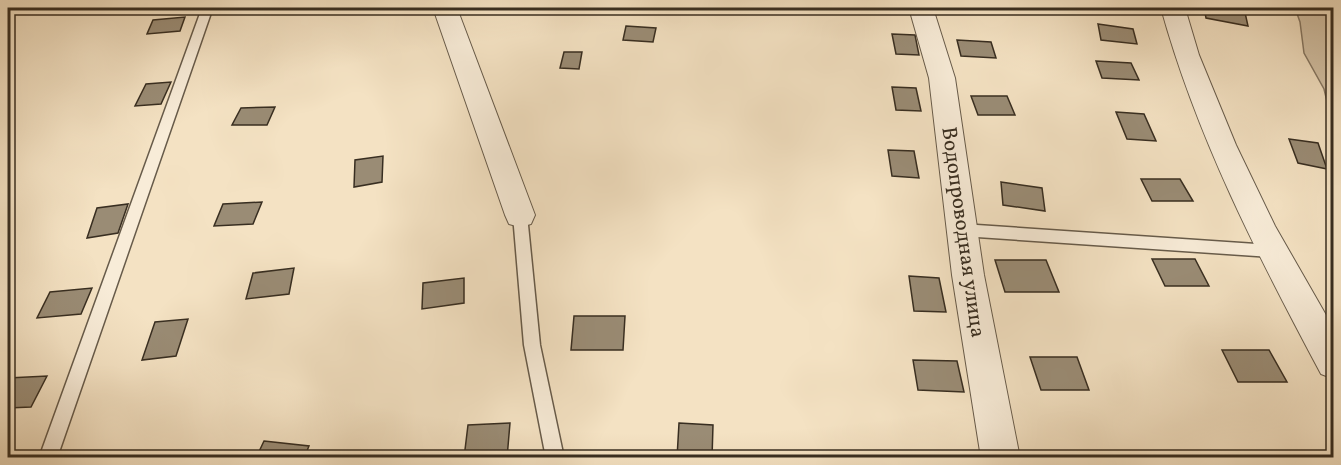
<svg xmlns="http://www.w3.org/2000/svg" width="1341" height="465" viewBox="0 0 1341 465" font-family="Vollkorn,serif">
  <style>
    .green { fill: #d4c3a7; stroke: #867864; stroke-width: 1.5 }
    .building { fill: #9a8c75; stroke: #382e21; stroke-width: 1.5 }
    .lines { fill: none; stroke-linecap: round; stroke-linejoin: round }
    .service-casing { stroke: #675b4a; stroke-width: 3 }
    .minor-casing { stroke: #675b4a; stroke-width: 2 }
    .service { fill: #f8ecd8; fill-rule: evenodd }
    .minor { fill: #f8ecd8; fill-rule: evenodd }
    .labels { text-anchor: middle; stroke-width: 4.5; stroke-linejoin: round; paint-order: stroke }
    .street-label { font-size: 21px; fill: #382e21; stroke: #f8ecd8 }
  </style>
  <rect width="100%" height="100%" fill="#f4e2c3"/>
  <filter id="stains"><feTurbulence type="fractalNoise" baseFrequency=".00333" numOctaves="4"/><feColorMatrix values="0 0 0 0 .2 0 0 0 0 .09 0 0 0 0 .02 0 0 0 .5 -.17"/></filter>
  <radialGradient id="worn" r=".72"><stop offset=".6" stop-color="#630" stop-opacity="0"/><stop offset="1" stop-color="#630" stop-opacity=".3"/></radialGradient>
  <path class="green" d="M1295 8H1333V126L1324 89 1304 53 1300 22Z"/>
  <path class="building" d="M892 8H914L916 14 893 13Z
    M1204 8H1244L1248 26 1206 18Z
    M185 17 180 31 147 34 153 20Z
    M1098 24 1133 29 1137 44 1101 40Z
    M626 26 656 28 653 42 623 40Z
    M892 34 915 35 919 55 896 54Z
    M957 40 991 42 996 58 961 56Z
    M564 52H582L579 69 560 68Z
    M1096 61 1131 63 1139 80 1102 78Z
    M171 82 161 104 135 106 146 84Z
    M892 87 916 88 921 111 896 110Z
    M971 96H1007L1015 115H978Z
    M275 107 267 125H232L241 108Z
    M1116 112 1144 114 1156 141 1127 139Z
    M1289 139 1318 143 1327 169 1298 163Z
    M888 150 914 151 919 178 892 176Z
    M383 156 382 182 354 187 355 160Z
    M1141 179H1180L1193 201H1152Z
    M1001 182 1042 188 1045 211 1003 205Z
    M262 202 253 224 214 226 223 204Z
    M128 204 118 233 87 238 97 208Z
    M1152 259H1195L1209 286H1165Z
    M995 260H1046L1059 292H1005Z
    M294 268 289 294 246 299 253 273Z
    M909 276 939 278 946 312 914 311Z
    M464 278V303L422 309 423 283Z
    M92 288 81 314 37 318 50 292Z
    M574 316H625L623 350H571Z
    M188 319 176 356 142 360 155 322Z
    M1222 350H1269L1287 382H1238Z
    M1030 357H1077L1089 390H1041Z
    M913 360 957 361 964 392 918 390Z
    M47 376 31 407 8 408V378Z
    M510 423 507 458H464L468 425Z
    M679 423 713 425 712 458H677Z
    M264 441 309 446 304 458H256Z
    M1115 455 1116 458H1065L1064 456Z"/>
  <g class="lines">
    <defs>
      <path id="service" d="M202 8H210L212 10 57 458H39Z
        M520 209 525 211 527 215 540 345 564 458H546L524 345 513 215 515 211Z
        M962 224 1271 245 1276 247 1279 251 1276 255 1271 257 962 236 957 234 955 230 957 226Z"/>
      <path id="minor" d="M433 8H457L535 215 531 224 520 227 509 224 505 215Z
        M909 8H933L955 78 984 275 1020 458H981L952 275 929 78Z
        M1161 8H1185L1199 55 1236 145 1275 226 1334 329V379L1321 374C1258 256 1197 138 1161 8Z"/>
    </defs>
    <use href="#service" class="service-casing"/>
    <use href="#minor" class="minor-casing"/>
    <use href="#service" class="service"/>
    <use href="#minor" class="minor"/>
  </g>
  <g class="labels">
    <g class="street-label">
      <text transform="translate(964 232) rotate(82)" y="7">Водопроводная улица</text>
    </g>
  </g>
  <rect width="1341" height="465" fill="none" stroke="#f4e2c3" stroke-width="30"/>
  <rect x="9" y="9" width="1323" height="447" fill="none" stroke="#382e21" stroke-width="3"/>
  <rect x="15" y="15" width="1311" height="435" fill="none" stroke="#382e21" stroke-width="1.5"/>
  <rect width="100%" height="100%" filter="url(#stains)"/>
  <rect width="100%" height="100%" fill="url(#worn)"/>
</svg>
